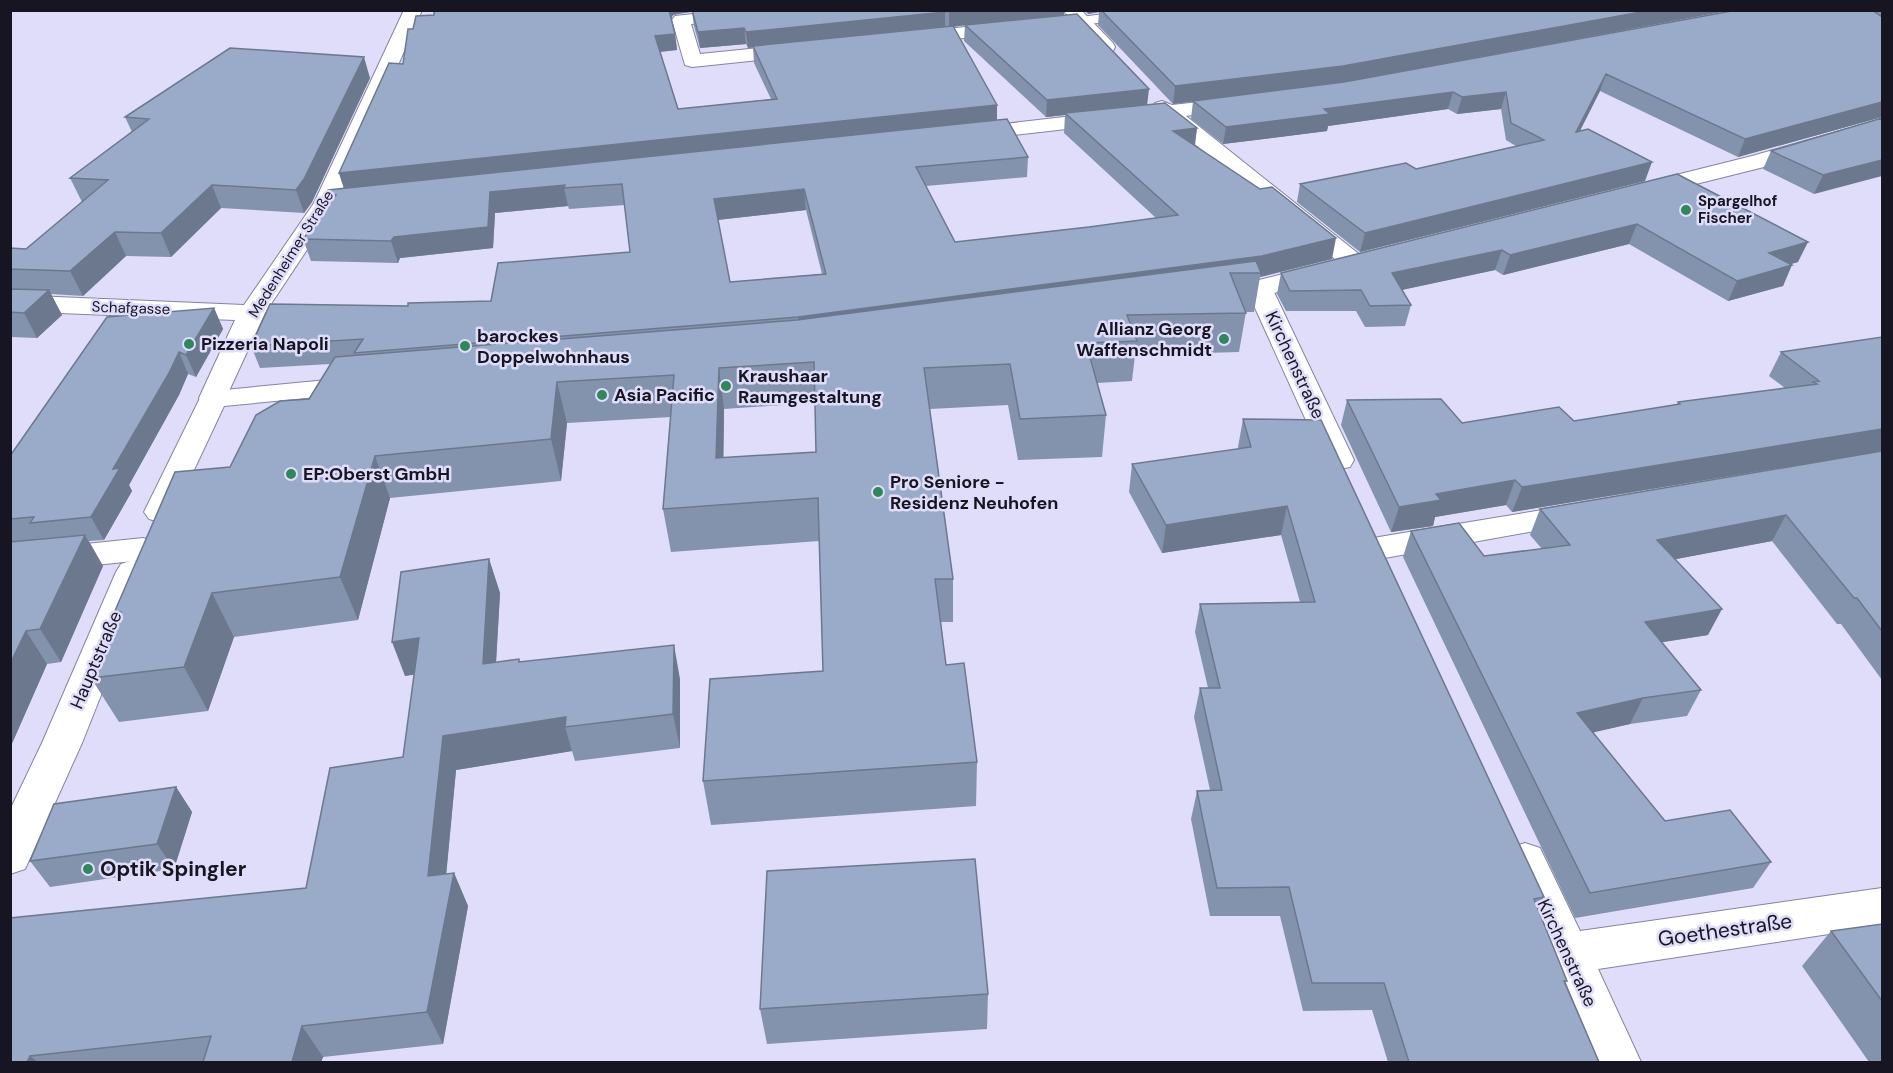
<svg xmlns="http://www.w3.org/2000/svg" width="1893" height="1073" viewBox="0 0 1893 1073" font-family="'DM Sans',sans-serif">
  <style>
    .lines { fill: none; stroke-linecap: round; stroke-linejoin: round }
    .lane-casing { stroke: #8583a3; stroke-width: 2 }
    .street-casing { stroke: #8583a3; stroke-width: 2 }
    .secondary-casing { stroke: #8583a3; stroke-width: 2 }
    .lane { fill: #fff; fill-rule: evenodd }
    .street { fill: #fff; fill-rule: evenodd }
    .secondary { fill: #fff; fill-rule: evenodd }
    .wall { fill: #8493ad; fill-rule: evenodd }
    .shaded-wall { fill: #6c788d }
    .building { fill: #9aabc9; stroke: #6c788d; stroke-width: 1.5; fill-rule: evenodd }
    .poi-dot { fill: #30875c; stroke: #dfddfa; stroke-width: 2 }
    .labels { text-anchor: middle; stroke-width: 5; stroke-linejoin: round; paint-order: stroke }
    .far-poi-label { font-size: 15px; font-weight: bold; fill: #161521; stroke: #dfddfa; text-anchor: start }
    .far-street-label { font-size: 15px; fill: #161521; stroke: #dfddfa }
    .poi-label { font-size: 18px; font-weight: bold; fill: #161521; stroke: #dfddfa; text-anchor: start }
    .street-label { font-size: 18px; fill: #161521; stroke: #dfddfa }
    .near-poi-label { font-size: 21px; font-weight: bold; fill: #161521; stroke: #dfddfa; text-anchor: start }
    .near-street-label { font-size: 21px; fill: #161521; stroke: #dfddfa }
  </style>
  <rect width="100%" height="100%" fill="#dfddfa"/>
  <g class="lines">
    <defs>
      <path id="lane" d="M1134 10H1178L1172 14 1081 25 1074 21 1081 17Z"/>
      <path id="street" d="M404 10H422L338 203 265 313 223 404 213 407 203 404 199 398 235 320 10 311V295L244 305 314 203Z
        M730 10H805L797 15 691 24 700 54 798 44 805 46 807 50 805 54 798 56 692 67 685 65 672 20 675 16Z
        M1063 10H1081L1113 43 1115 47 1113 51H1099Z
        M1010 23 1016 24 1019 28 1016 32 912 44 906 42 903 38 906 34 912 32Z
        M1236 98 1243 100 1246 104 1243 108 1186 116 1365 259 1369 264 1365 269 1356 272 1347 269 1163 118 969 140 962 138 958 134 962 130 969 128 1152 107 1155 103 1162 101 1172 105Z
        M1259 280 1268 283 1272 288 1354 460 1350 467 1339 469 1328 467 1324 460 1246 288 1250 283Z
        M1579 504 1590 507 1595 514 1590 521 1379 559 1367 556 1362 548 1367 540 1379 537Z
        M143 538 155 541 160 549 155 557 143 560 10 574V552Z
        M1525 843 1540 848 1580 931 1882 888V926L1598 969 1641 1062H1593L1504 861 1510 848Z"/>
      <path id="secondary" d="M1882 119V131L1768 166 1644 197 1636 195 1633 190 1636 185 1752 156Z
        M1324 264 1333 267 1337 272 1333 277C1300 286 1236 307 1204 299L1200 294 1204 289 1259 280Z
        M359 377 369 380 373 386 369 392 224 406 171 519 160 522 149 519 144 512 203 392Z
        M133 560 145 564 150 572 82 743 31 856 25 869 10 874V810L42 743 116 572 121 564Z"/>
    </defs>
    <use href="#lane" class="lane-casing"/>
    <use href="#street" class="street-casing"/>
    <use href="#secondary" class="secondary-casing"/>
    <use href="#lane" class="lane"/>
    <use href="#street" class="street"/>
    <use href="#secondary" class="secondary"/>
  </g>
  <path class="wall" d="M434 10H1064V15L1147 105 1197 128 1195 146 1332 259 1260 277 1254 312H1246L1239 352 1135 355 1132 381 1097 383 1106 415 1102 457 1018 460 1008 405 930 409 953 579V622H941L946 665 977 762 976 806 711 825 703 781 823 671 819 541 671 552 663 509 671 417 567 423 561 481 390 498 358 620 234 637 208 711 119 722 91 678 118 620 114 613 230 467 309 399 330 364 260 368 251 346 408 306 491 301 630 252 625 205 569 209 568 206 495 213 493 248 400 258 398 263 311 261 303 239 329 205 325 194 344 189 339 173 403 64 413 29 434 15ZM692 12 694 26 700 48 746 44 748 48 753 47 754 63 771 99 678 109 660 52 677 50 675 34 671 18 673 15ZM965 25 964 41 1046 117 1065 115 1064 133 1156 218 1089 227 955 242 926 186 1027 177 1028 157 997 120 953 27ZM806 210 822 274 730 282 718 220ZM815 403 816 452 723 458 724 409Z
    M1084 10H1732L1341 82 1737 10H1882V117L1738 157 1600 91 1580 131 1645 181 1360 252 1297 202 1300 184 1416 169 1516 146 1506 140 1501 109 1457 114 1448 109 1328 126 1327 131 1223 144 1191 119 1193 101 1250 94 1173 104 1098 25 1099 12 1088 14Z
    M370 78 312 202 304 213 221 208 171 257 126 256 83 296 51 294 62 315 37 338 10 337V248L26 249 82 202 70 178 132 132 125 117Z
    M1882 118 1814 194 1763 169 1771 151Z
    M1677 174 1798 262 1791 264 1783 286 1728 301 1629 244 1503 275 1495 270 1402 290 1411 305 1405 326 1365 327 1356 311H1286L1277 294 1281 273Z
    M214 308 223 329 196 377 188 374 179 395 129 485 132 491 104 540 89 541 103 566 61 662 47 664 10 748V456Z
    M1882 337V680L1841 624H1837L1772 541 1675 559 1708 635 1662 642 1701 690 1687 716 1630 724 1593 732 1665 821 1771 862 1753 888 1575 918 1403 557 1411 531 1484 556 1542 549 1530 535 1540 509 1809 463 1512 512 1506 505 1435 517 1433 526 1391 532 1341 425 1347 400 1462 423 1574 421 1677 405 1678 402 1785 388 1769 376 1781 352Z
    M1243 419 1544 897 1538 909 1567 981 1566 983 1599 1062H1388L1372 1010 1303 1011 1280 916H1210L1191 819 1197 791 1210 790 1194 717 1200 688H1208L1195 632 1200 604 1300 602 1281 535 1162 553 1129 492 1132 464 1238 449V447Z
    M489 559 500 593 496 662H520L680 679V748L575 761 572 751 456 770 446 874 454 873 468 906 443 1044 323 1057 321 1062H10L306 888 403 757 414 674 405 676Z
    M176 787 192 812 174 869 50 887 30 861Z
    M1882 924V1062H1869L1802 966 1831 931Z
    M988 994 987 1029 767 1044 760 1009Z"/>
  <path class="shaded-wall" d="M668 10H703L681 13 673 15 670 21Z
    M956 10H1064V15L949 27V11Z
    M1088 10H1100L1099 12 1088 14Z
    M1652 10H1732L1340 83 1173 104 1175 86Z
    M945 12V27L748 48 746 32Z
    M744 28 746 44 700 48 698 32Z
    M675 34 677 50 657 52 655 36Z
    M364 57 370 78 312 202 304 213 296 190Z
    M1606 74 1600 91 1570 150 1576 132Z
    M1149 89 1147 106 1065 113V115L1046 117 1047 100Z
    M1453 92 1448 109 1328 126 1327 131 1223 144 1226 127 1324 109Z
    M1506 92 1501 109 1457 114 1462 97Z
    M1882 102V117L1738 157 1745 139Z
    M997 105V122L345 191 339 173Z
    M1197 128 1194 148 1173 131Z
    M1882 160V176L1814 194 1823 175Z
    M1652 162 1645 181 1360 252 1365 233Z
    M212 185 221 208 171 257 161 233Z
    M565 185 564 188 568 206 495 213 493 248 400 258 398 263 391 241 394 237 490 192Z
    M804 189 806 210 716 220 714 199Z
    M1637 224 1629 244 1503 275 1510 255Z
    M115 232 126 256 83 296 70 271Z
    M1336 238 1332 259 1260 277 1261 273H1230L800 340 798 317Z
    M1808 242 1798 262 1760 273 1769 253Z
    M1502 250 1495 270 1387 293 1392 273Z
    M1792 265 1783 286 1728 301 1737 281Z
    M49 290 62 315 37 338 24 313Z
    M214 308 223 329 196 377 186 355Z
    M179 352 188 374 179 395 129 485 132 491 104 540 91 517 113 469Z
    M719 368 724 409 723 501 716 458Z
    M557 382 567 423 561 481 551 439Z
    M1882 429V451L1512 512 1522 487Z
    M375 456 390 498 358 620 340 577Z
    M1515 480 1506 505 1435 517 1433 526 1391 532 1399 507 1436 494Z
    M1287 506 1281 535 1162 553 1166 525Z
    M1786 515 1772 541 1645 565 1657 540Z
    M85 535 103 566 61 662 40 629Z
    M489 559 500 593 494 698 483 664Z
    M212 593 234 637 208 711 184 667Z
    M1722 609 1708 635 1632 647 1645 622Z
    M26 631 47 664 10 748V664Z
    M419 638 432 672 405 676 392 642Z
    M674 645 680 679V748L673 714Z
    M1643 698 1630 724 1565 739 1577 713Z
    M566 717 565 727 572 751 456 770 443 909 428 876 443 736Z
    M176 787 192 812 174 869 157 844Z
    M454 873 468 906 443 1044 427 1012Z
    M302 1026 323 1057 321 1062H292Z
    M30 1056 37 1062H27Z"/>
  <path class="building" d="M434 10H669L675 34 655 36 678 109 777 99 753 46 953 26 997 105 339 173 389 63 403 64 408 29H413L416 16 434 15Z
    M692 10H944L945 12 746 32 744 28 698 32Z
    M1101 10H1652L1343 66 1175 86Z
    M1737 10H1872L1882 17V102L1745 139 1606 74 1576 132 1588 129 1652 162 1365 233 1300 184 1406 163 1416 169 1544 140 1511 123 1506 92 1462 97 1453 92 1324 109 1330 114 1226 127 1193 101 1344 82Z
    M1077 14 1149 89 1047 100 965 25Z
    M230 48 364 57 304 179 296 190 212 185 161 233 115 232 70 271 10 269V248L26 249 108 180 70 178 149 119 125 117Z
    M1165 103 1197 128 1173 131 1260 189 1272 187 1336 238 1262 256 798 317 354 353 363 339 251 346 270 304 408 306V303L491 301 498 263 630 252 622 184 564 188 565 185 490 192 488 227 394 237 391 241 303 239 336 195 325 194 328 190 1007 119 1028 157 916 167 955 242 1089 227 1178 215 1065 113ZM804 189 826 274 730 282 714 199Z
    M1882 118V160L1823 175 1771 151Z
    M1677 174 1808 242 1769 253 1792 265 1737 281 1637 224 1510 255 1502 250 1392 273 1411 305 1370 306 1361 290 1290 291 1281 273Z
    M1256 261 1261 273H1230L1246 313 1127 315 1137 341 1086 343 1106 415 1020 419 1010 364 924 368 953 579H935L946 665 964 663 977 762 703 781 710 679 823 671 818 498 663 509 674 375 557 382 551 439 375 456 340 577 212 593 184 667 91 678 121 612 114 613 175 472 230 467 256 415 280 401 309 399 335 357 797 320ZM814 362 816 452 716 458 719 368Z
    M10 289 49 290 24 313 10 312Z
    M214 308 186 355 179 352 169 373 113 469 120 468 91 517 30 523 34 517 10 519V456L107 317Z
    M1882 337V429L1522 487 1515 480 1436 494 1441 500 1399 507 1347 400 1441 399 1462 423 1559 407 1574 421 1680 404 1678 402 1817 384 1813 382 1819 381 1781 352Z
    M1243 419 1321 420 1544 897 1534 899 1567 981H1564L1599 1062H1409L1384 983H1312L1289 887 1217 888 1197 791 1222 790 1200 688H1220L1200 604 1315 602 1287 506 1166 525 1132 464 1251 447Z
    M1882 451V631L1857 598H1854L1786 515 1657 540 1722 609 1645 622 1701 690 1643 698 1577 713 1665 821 1730 810 1771 862 1590 893 1411 531 1459 523 1484 556 1570 545 1540 509Z
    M85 535 40 629 26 631 10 664V542Z
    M489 559 483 664 519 659V662L674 645 673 714 565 727 566 717 443 736 428 876 454 873 427 1012 302 1026 292 1062H203L211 1036 30 1056 27 1062H10V918L306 888 330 768 403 757 419 638 392 642 401 572Z
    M176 787 157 844 30 861 54 804Z
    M975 859 988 994 760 1009 767 871Z
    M1882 924V1001L1831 931Z"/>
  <g class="poi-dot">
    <circle cx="1686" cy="210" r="6"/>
    <circle cx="1224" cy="339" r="6"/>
    <circle cx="189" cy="344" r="6"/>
    <circle cx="465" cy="346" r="6"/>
    <circle cx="726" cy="386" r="6"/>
    <circle cx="602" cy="395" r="6"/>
    <circle cx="291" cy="474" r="6"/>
    <circle cx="878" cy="492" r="6"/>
    <circle cx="88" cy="869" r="6"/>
  </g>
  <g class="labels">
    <g class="far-poi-label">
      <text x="1698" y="206">Spargelhof<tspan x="1698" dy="17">Fischer</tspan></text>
    </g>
    <g class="far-street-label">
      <text transform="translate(291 254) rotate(-58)" y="5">Medenheimer Straße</text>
      <text transform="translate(131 308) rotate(2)" y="5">Schafgasse</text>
    </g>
    <g class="poi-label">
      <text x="1212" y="335" text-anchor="end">Allianz Georg<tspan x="1212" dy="21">Waffenschmidt</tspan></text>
      <text x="477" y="342">barockes<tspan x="477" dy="21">Doppelwohnhaus</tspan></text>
      <text x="201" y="350">Pizzeria Napoli</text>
      <text x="738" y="382">Kraushaar<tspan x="738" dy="21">Raumgestaltung</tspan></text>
      <text x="614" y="401">Asia Pacific</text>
      <text x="303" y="480">EP:Oberst GmbH</text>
      <text x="890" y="488">Pro Seniore -<tspan x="890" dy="21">Residenz Neuhofen</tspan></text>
    </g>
    <g class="street-label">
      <text transform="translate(1295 365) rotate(65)" y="6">Kirchenstraße</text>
      <text transform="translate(96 660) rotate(-67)" y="6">Hauptstraße</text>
      <text transform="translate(1567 953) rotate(65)" y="6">Kirchenstraße</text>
    </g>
    <g class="near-poi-label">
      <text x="100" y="876">Optik Spingler</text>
    </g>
    <g class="near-street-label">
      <text transform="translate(1725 930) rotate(-8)" y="7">Goethestraße</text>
    </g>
  </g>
  <rect width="1893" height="1073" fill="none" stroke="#161521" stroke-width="24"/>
</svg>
